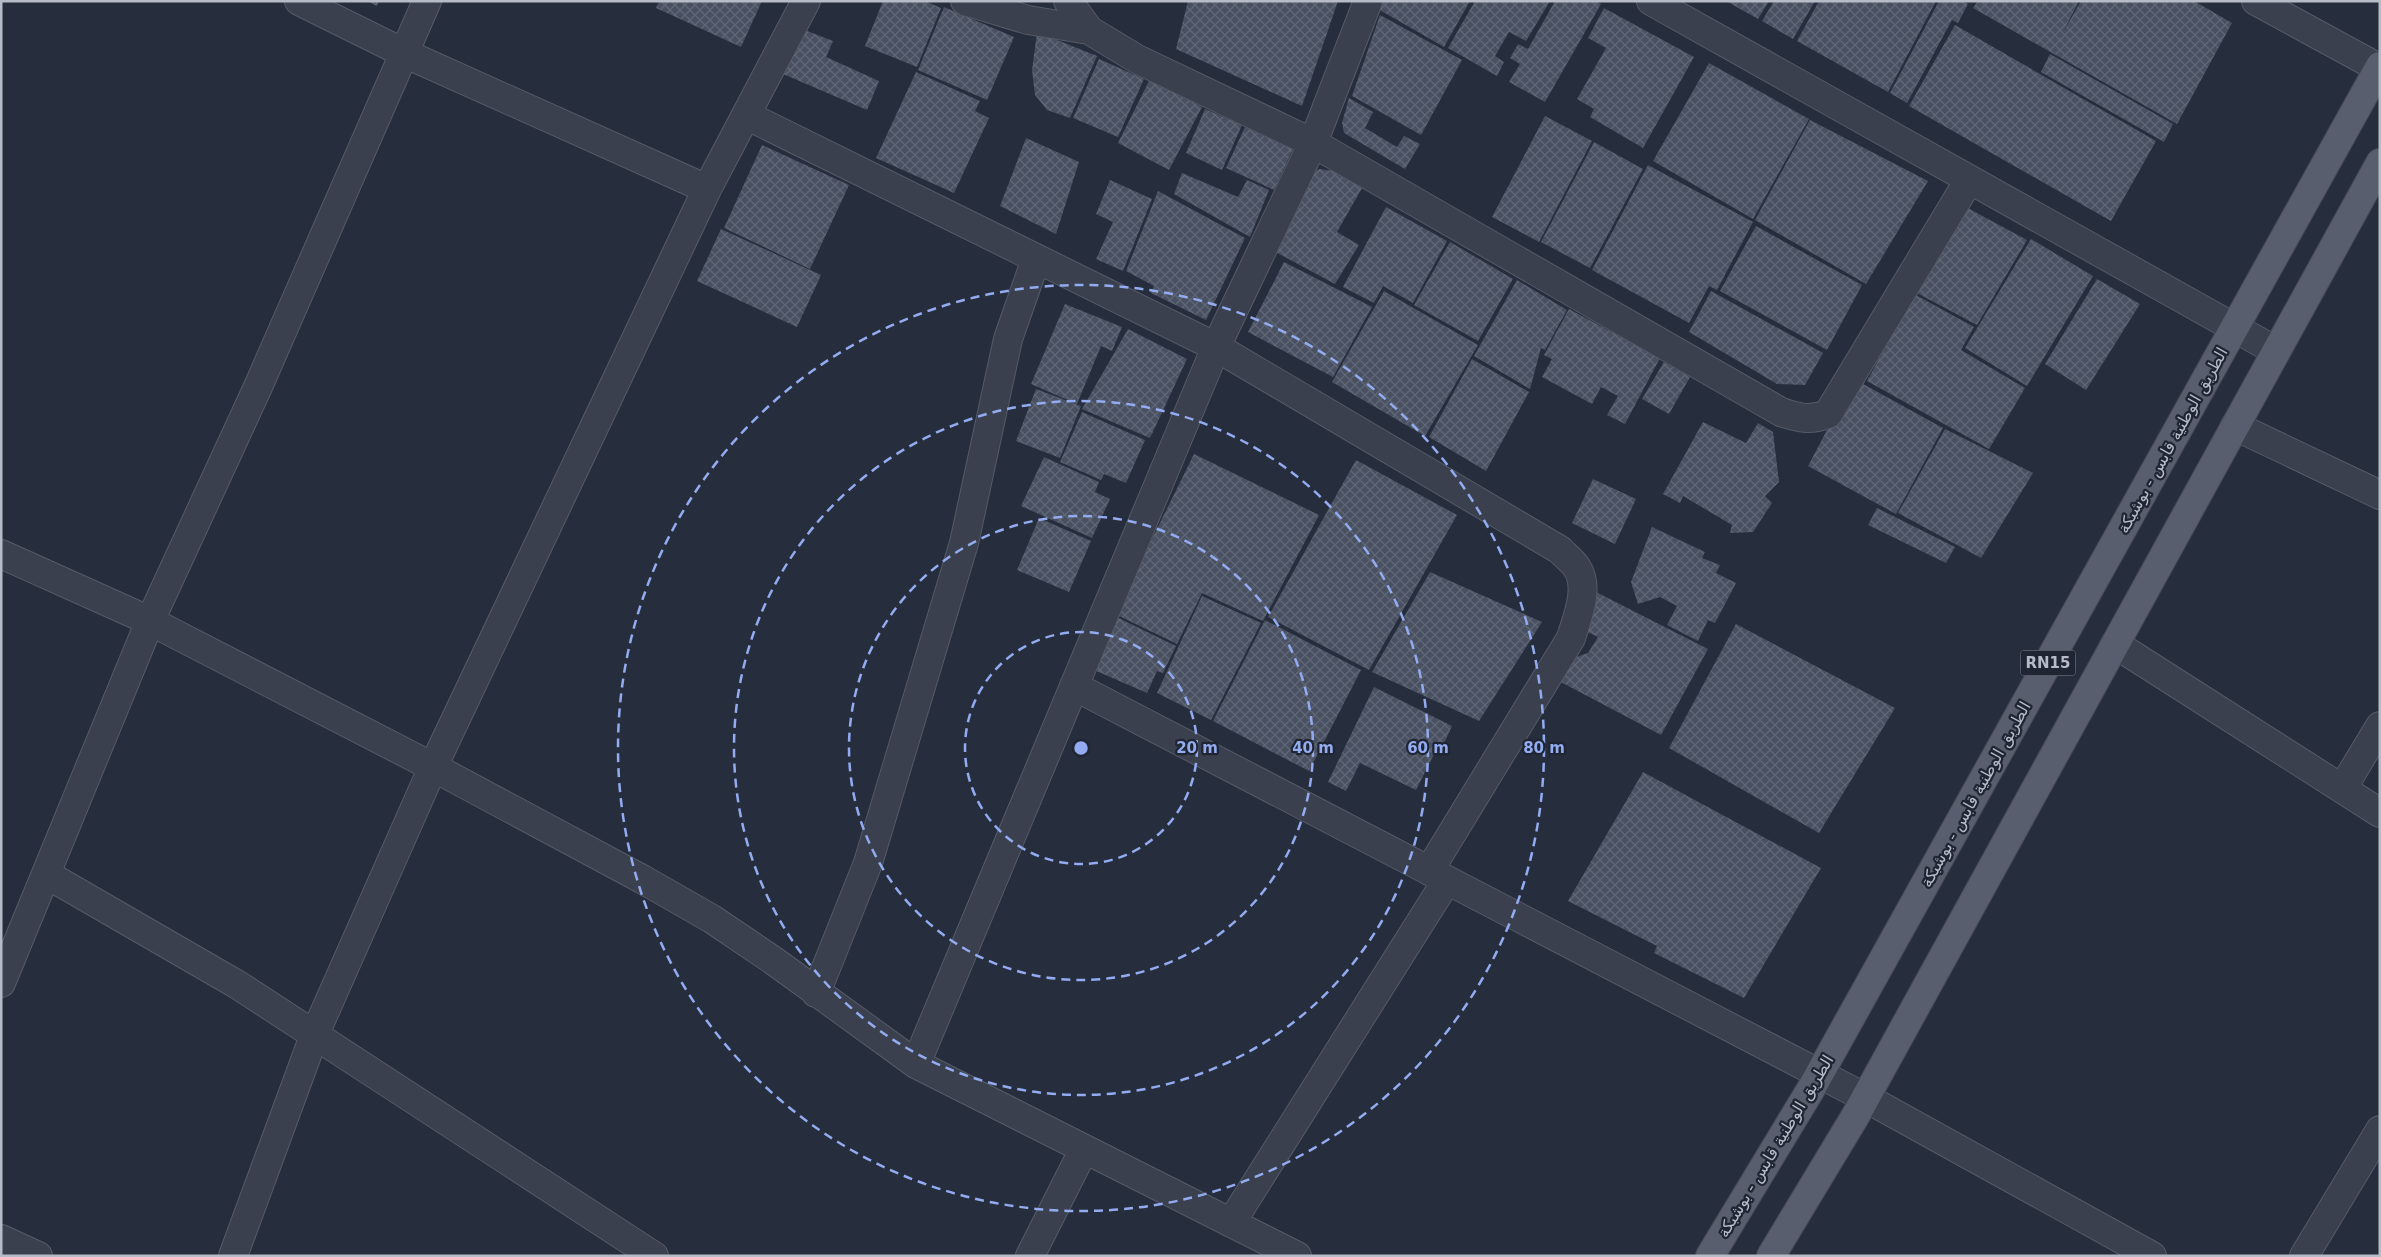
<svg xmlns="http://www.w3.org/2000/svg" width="2381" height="1257" viewBox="0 0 2381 1257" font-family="'DejaVu Sans','Noto Naskh Arabic',sans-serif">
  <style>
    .building { fill: url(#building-cross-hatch) }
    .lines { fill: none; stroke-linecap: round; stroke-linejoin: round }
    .minor-casing { stroke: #555b68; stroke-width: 30 }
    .primary-casing { stroke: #434956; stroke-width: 30 }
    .minor { stroke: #3a404d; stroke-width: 28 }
    .primary { stroke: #585e6d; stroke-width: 28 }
    .ring { fill: none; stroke: #93abf0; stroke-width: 2.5; stroke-dasharray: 9 6 }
    .labels { text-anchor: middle; stroke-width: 4.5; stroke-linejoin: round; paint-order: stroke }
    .shield { fill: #1f2532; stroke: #898e9b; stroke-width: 1 }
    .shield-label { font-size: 15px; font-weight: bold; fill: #b6bbc8 }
    .street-label { font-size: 16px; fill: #b6bbc8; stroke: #1f2532 }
    .centre { fill: #93abf0; stroke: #1f2532; stroke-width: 2.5 }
    .ring-label { font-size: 15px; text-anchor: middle; font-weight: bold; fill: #93abf0; stroke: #1f2532; stroke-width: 4.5; stroke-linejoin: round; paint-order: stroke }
  </style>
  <defs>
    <pattern id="building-cross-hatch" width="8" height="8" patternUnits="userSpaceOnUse" patternTransform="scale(1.25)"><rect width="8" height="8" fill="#485061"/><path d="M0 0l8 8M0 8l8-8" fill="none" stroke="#606776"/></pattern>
  </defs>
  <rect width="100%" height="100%" fill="#262d3d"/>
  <path class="building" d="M367 1H379L377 6Z
    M659 1H762L741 47 656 8Z
    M883 1H925L941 8 917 67 865 46Z
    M1188 1H1338L1302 106 1176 49Z
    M1372 1H1470L1444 47 1371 5Z
    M1475 1H1550L1526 41 1509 32 1495 56 1504 62 1497 76 1448 48Z
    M1555 1H1596L1601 4 1545 102 1509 82 1520 64 1510 58 1518 44 1528 49Z
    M1726 1H1769L1758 19Z
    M1774 1H1815L1793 39 1762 21Z
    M1819 1H1936L1888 92 1797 41Z
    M1939 1H1963L1968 4 1958 23 1952 20 1907 103 1890 93Z
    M1978 1H2079L2062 34 2081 1H2194L2232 23 2177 124 1973 8Z
    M944 7 1014 37 987 100 918 70Z
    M1604 8 1694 57 1643 148 1590 117 1594 109 1577 99 1606 48 1588 38Z
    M1380 15 1462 60 1421 135 1352 96Z
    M1955 25 2156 141 2111 221 1909 106Z
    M802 29 833 41 826 57 879 81 867 110 783 74Z
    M1037 32 1097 56 1070 118 1047 110 1035 95 1032 70Z
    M2050 54 2173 124 2164 142 2041 72Z
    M1099 59 1144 79 1118 137 1073 118Z
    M1709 63 1809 119 1753 219 1653 161Z
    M916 72 980 101 975 111 989 118 954 193 876 158Z
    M1150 79 1202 107 1169 170 1118 143Z
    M1349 98 1373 112 1365 128 1397 147 1404 136 1420 144 1405 169 1344 133 1342 123Z
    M1205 109 1242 125 1222 170 1186 153Z
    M1545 116 1592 141 1539 242 1492 217Z
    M1810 120 1928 181 1866 284 1755 220Z
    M1245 127 1293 149 1274 190 1226 168Z
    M1026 138 1079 162 1056 234 1000 206Z
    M1594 142 1643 169 1590 268 1541 242Z
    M762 145 849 185 810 269 724 228Z
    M1648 165 1753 222 1717 290 1709 286 1689 323 1592 270Z
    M1320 169 1333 171 1362 188 1337 232 1359 245 1335 284 1270 249 1313 171Z
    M1182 173 1238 197 1247 180 1269 190 1250 237 1174 194Z
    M1110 180 1152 199 1123 271 1096 259 1113 222 1096 214Z
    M1158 191 1245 238 1206 320 1151 293 1154 286 1126 271Z
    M1962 205 2027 240 1977 325 1915 292Z
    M1386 207 1447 241 1413 303 1383 286 1374 303 1343 287Z
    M1756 226 1862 285 1827 350 1720 291Z
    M721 229 821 275 797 327 697 281Z
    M2031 239 2093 276 2027 386 1965 348Z
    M1450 242 1513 279 1478 341 1414 305Z
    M1284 262 1372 307 1333 377 1248 332Z
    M2097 279 2140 304 2086 390 2045 364Z
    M1517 280 1567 310 1545 350 1541 348 1530 389 1474 356Z
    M1384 291 1478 345 1425 436 1332 382Z
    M1711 291 1823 353 1805 385 1777 384 1689 332Z
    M1914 294 1974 327 1961 350 2025 388 1989 449 1867 381Z
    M1065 304 1122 327 1112 351 1101 346 1077 404 1031 384Z
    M1569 309 1660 358 1625 424 1607 415 1618 396 1601 387 1592 404 1542 377 1552 359 1544 355Z
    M1128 329 1187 359 1150 438 1082 409Z
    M1472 359 1529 392 1486 471 1429 437Z
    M1664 362 1690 377 1669 414 1642 399Z
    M1854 379 1943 428 1896 514 1808 466Z
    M1036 389 1081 406 1060 458 1016 441Z
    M1082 412 1145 440 1126 483 1104 474 1101 480 1060 462Z
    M1703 422 1746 443 1758 423 1773 432 1779 482 1765 496 1772 503 1753 532 1730 533 1732 525 1683 496 1680 503 1663 494Z
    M1945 429 2033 473 1981 558 1898 513Z
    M1194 454 1319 515 1263 621 1202 593 1177 644 1115 614Z
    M1044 457 1099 482 1095 492 1110 499 1092 538 1021 506Z
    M1356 460 1457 515 1369 670 1268 617Z
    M1593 479 1636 499 1615 544 1572 523Z
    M1877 508 1955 547 1946 563 1868 525Z
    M1039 518 1091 541 1069 592 1017 570Z
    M1652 527 1705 552 1702 558 1720 565 1716 573 1736 583 1715 623 1708 620 1698 641 1667 625 1677 606 1660 597 1638 604 1631 582Z
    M1430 572 1542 622 1479 721 1372 672Z
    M1596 592 1708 649 1661 735 1557 680 1567 660 1588 653 1598 637 1579 628Z
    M1202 596 1261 623 1211 720 1157 693Z
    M1100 609 1176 646 1163 673 1157 671 1147 693 1078 663Z
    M1265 620 1361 670 1309 771 1213 721Z
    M1736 624 1895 708 1819 833 1669 748Z
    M1374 687 1452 726 1440 752 1436 750 1416 790 1360 763 1346 791 1328 782Z
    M1643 772 1821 868 1744 998 1654 953 1657 946 1568 901Z"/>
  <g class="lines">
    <defs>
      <path id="minor" d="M299 1 404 53 707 189
        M965 1 1028 20 1089 30
        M1068 1 1089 30 1137 59 1313 143 1781 412C1798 418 1810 421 1828 414L1969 180
        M1651 1 2276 351
        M2256 1 2379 68
        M746 115 1216 347 1560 550C1565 556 1573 561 1577 568 1590 588 1577 618 1571 638L1429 871
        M2235 426 2380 495
        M1 554 150 621 433 767 642 879 712 919 774 961 916 1064 1297 1256
        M2115 644 2380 813
        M1074 686 1866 1098 2152 1256
        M2342 789 2380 726
        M46 874 238 985 654 1256
        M1 983 150 621 257 389 427 1
        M816 993 868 863 964 543 1008 339 1036 259
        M916 1064 1216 347 1313 143 1368 1
        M1231 1223 1447 880
        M1 1239 38 1256
        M233 1256 314 1036 433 767 707 189 806 1
        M1030 1256 1084 1149
        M2304 1256 2380 1130"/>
      <path id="primary" d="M1710 1256 1811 1089 2380 66
        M1771 1256 1856 1115 2380 163"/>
    </defs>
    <use href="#minor" class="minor-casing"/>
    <use href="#primary" class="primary-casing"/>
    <use href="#minor" class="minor"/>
    <use href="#primary" class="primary"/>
  </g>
  <g class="ring">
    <circle cx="1081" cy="748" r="116"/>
    <circle cx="1081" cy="748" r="232"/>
    <circle cx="1081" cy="748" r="347"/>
    <circle cx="1081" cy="748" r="463"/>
  </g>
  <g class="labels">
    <rect class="shield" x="2020.5" y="650.5" width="55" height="25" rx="4"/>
    <g class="shield-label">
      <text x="2048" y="668">RN15</text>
    </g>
    <g class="street-label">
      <text transform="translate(2172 440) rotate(-61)" y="6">الطريق الوطنية قابس - بوشبكة</text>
      <text transform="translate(1975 794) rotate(-61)" y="6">الطريق الوطنية قابس - بوشبكة</text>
      <text transform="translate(1775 1146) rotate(-59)" y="6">الطريق الوطنية قابس - بوشبكة</text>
    </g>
  </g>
  <circle cx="1081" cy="748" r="8" class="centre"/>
  <g class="ring-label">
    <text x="1197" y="753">20 m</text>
    <text x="1313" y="753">40 m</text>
    <text x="1428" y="753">60 m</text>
    <text x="1544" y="753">80 m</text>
  </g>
  <rect width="2381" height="1257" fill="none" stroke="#b6bbc8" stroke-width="5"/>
</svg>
